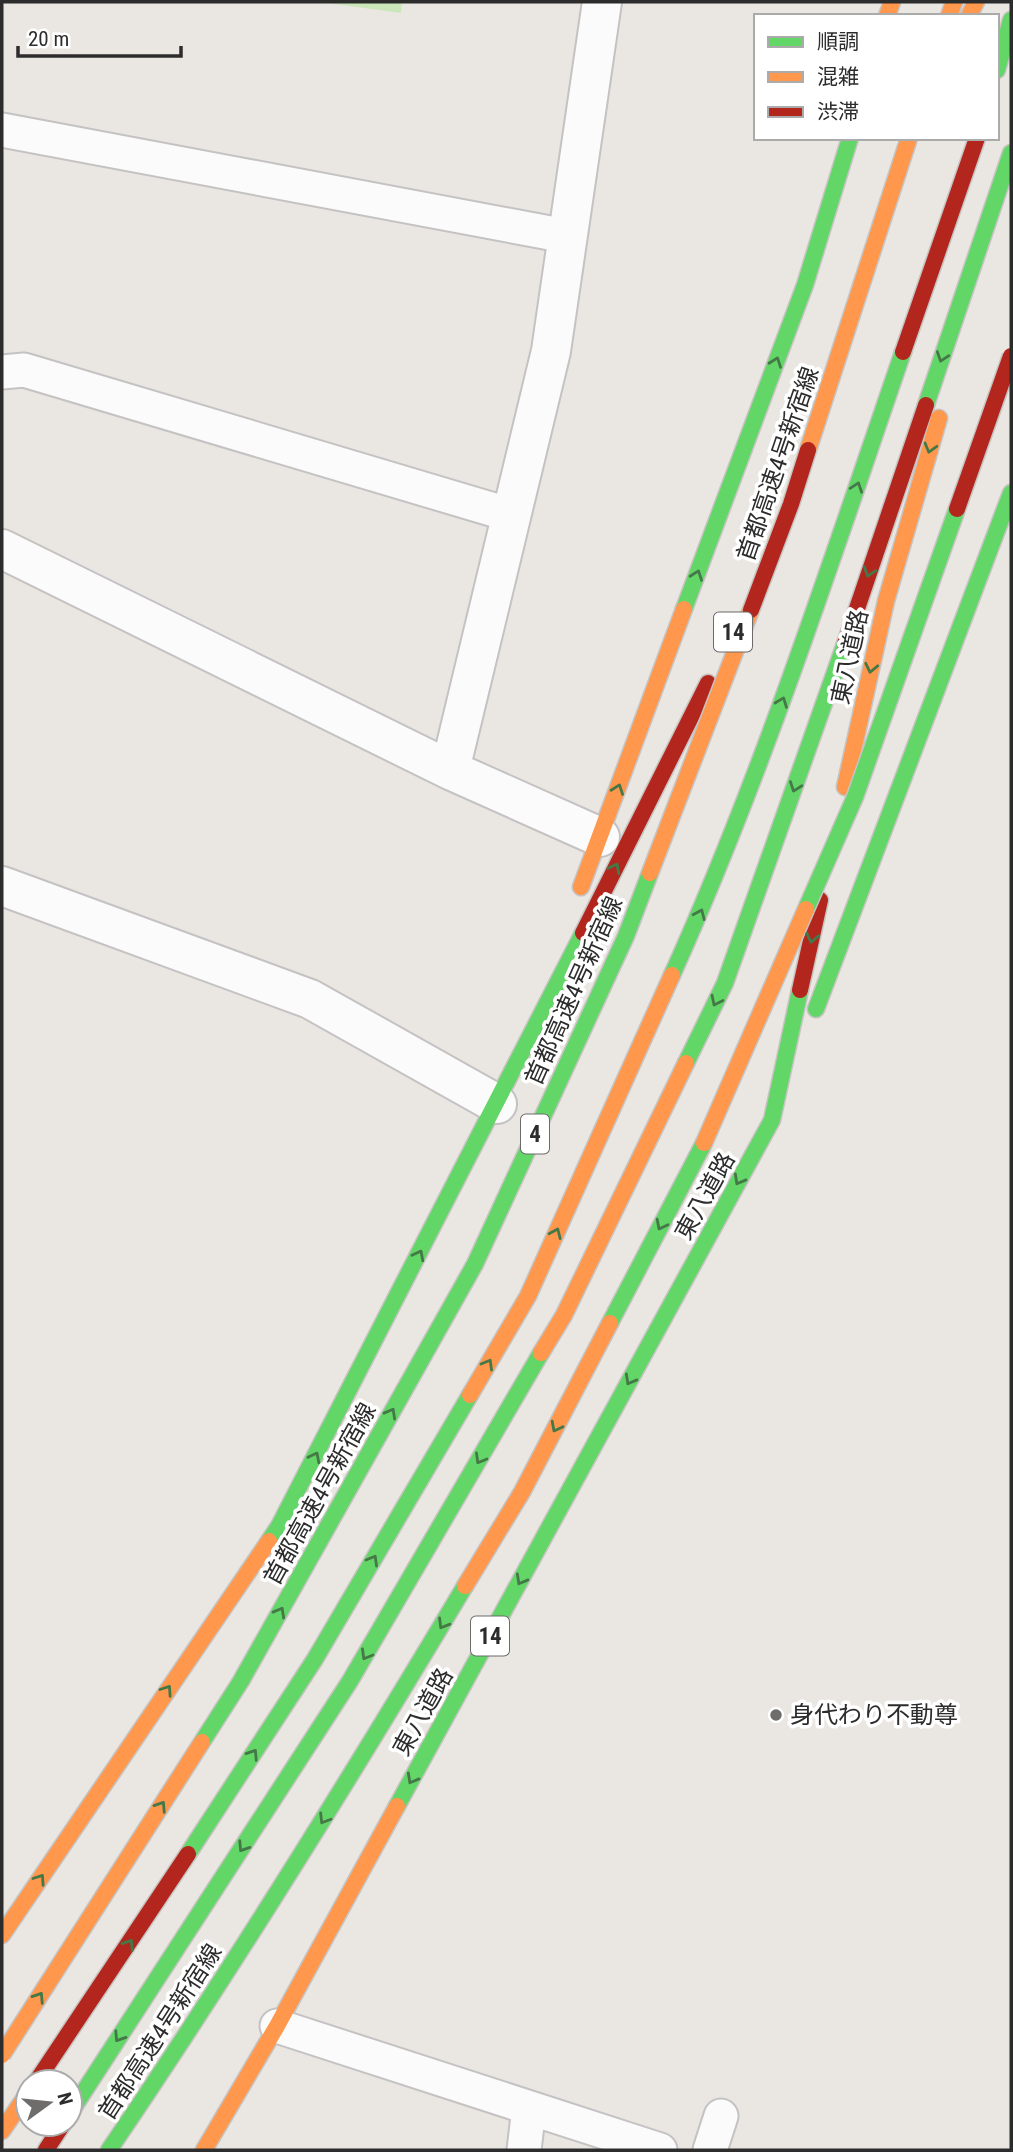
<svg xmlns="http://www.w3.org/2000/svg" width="1013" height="2152" viewBox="0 0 1013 2152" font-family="'Roboto Condensed','Noto Sans JP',sans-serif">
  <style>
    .park { fill: #cbe7b9 }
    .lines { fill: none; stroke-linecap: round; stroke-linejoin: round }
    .lane-casing { stroke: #c4c2c3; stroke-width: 37 }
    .street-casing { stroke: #c4c2c3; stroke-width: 42 }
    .fast-casing { stroke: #c6c4c2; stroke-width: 19 }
    .slow-casing { stroke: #c6c4c2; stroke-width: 19 }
    .jam-casing { stroke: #c6c4c2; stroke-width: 19 }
    .lane { stroke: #fcfbfb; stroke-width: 33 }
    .street { stroke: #fcfbfb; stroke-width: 38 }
    .fast { stroke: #63d668; stroke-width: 16 }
    .slow { stroke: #ff974d; stroke-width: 16 }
    .jam { stroke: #b3261e; stroke-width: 16 }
    .fast-bridge-casing { stroke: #c6c4c2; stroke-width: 19; stroke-linecap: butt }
    .slow-bridge-casing { stroke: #c6c4c2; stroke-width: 19; stroke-linecap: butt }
    .jam-bridge-casing { stroke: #c6c4c2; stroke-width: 19; stroke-linecap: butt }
    .fast-bridge { stroke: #63d668; stroke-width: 16 }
    .slow-bridge { stroke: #ff974d; stroke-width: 16 }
    .jam-bridge { stroke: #b3261e; stroke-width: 16 }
    .oneway { stroke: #457847 }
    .poi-dot { fill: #6e6d6c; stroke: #fff; stroke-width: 2.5 }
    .labels { text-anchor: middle; stroke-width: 7; stroke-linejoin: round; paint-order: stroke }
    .shield { fill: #fff; stroke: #6b6b6b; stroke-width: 2 }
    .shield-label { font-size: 23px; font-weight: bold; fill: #2c2c2c }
    .street-label { font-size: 24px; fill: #2c2c2c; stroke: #fff }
    .poi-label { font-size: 24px; fill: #2c2c2c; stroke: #fff; text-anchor: start }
  </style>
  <rect width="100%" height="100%" fill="#eae6e2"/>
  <path class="park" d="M320 2H402L401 13Z"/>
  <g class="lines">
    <defs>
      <path id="lane" d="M2 130 566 236
        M2 372 24 370 511 515
        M277 2026 660 2150
        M524 2150 529 2108
        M710 2150 721 2116"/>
      <path id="street" d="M2 549 450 770 600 837
        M450 770 551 351 602 2
        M2 886 310 999 497 1104"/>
      <path id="fast" d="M997 70 1011 20
        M926 405 1011 153
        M684 609 805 285 850 138
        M672 975C763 773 831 561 903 352
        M816 1009 1011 493
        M686 1063 725 983 845 644
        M610 1323 704 1143
        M269 1541 279 1526 583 933
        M397 1806 772 1120 800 990
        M188 1854 315 1659 470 1395
        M70 2113 350 1681 541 1353
        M109 2150C234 1966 351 1777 465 1586"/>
      <path id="slow" d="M887 16 892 2
        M949 16 954 2
        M969 16 976 2
        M845 787 886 601 939 418
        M581 887 684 609
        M541 1353 564 1315 686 1063
        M470 1395 528 1296 672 975
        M465 1586 522 1492 610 1323
        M2 1935 269 1541
        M2 2131 28 2093
        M204 2150 277 2026 397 1806"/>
      <path id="jam" d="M903 352 977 138
        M845 644 926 405
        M583 933 708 683
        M800 990 820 900
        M36 2082 188 1854
        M46 2150 63 2124"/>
    </defs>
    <use href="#lane" class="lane-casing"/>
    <use href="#street" class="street-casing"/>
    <use href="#fast" class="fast-casing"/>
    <use href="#slow" class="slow-casing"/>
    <use href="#jam" class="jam-casing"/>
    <use href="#lane" class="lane"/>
    <use href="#street" class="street"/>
    <use href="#fast" class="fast"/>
    <use href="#slow" class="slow"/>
    <use href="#jam" class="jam"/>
    <defs>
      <path id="fast-bridge" d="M806 909 855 797 957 509
        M202 1742 241 1681 475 1264 626 936 650 873"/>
      <path id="slow-bridge" d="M808 450 909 138
        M650 873 751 610
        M704 1143 806 909
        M2 2055 202 1742"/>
      <path id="jam-bridge" d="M957 509 1011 356
        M751 610 791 504 808 450"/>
    </defs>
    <use href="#fast-bridge" class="fast-bridge-casing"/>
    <use href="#slow-bridge" class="slow-bridge-casing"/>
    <use href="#jam-bridge" class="jam-bridge-casing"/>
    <use href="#fast-bridge" class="fast-bridge"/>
    <use href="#slow-bridge" class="slow-bridge"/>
    <use href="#jam-bridge" class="jam-bridge"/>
  </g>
  <defs><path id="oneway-chevron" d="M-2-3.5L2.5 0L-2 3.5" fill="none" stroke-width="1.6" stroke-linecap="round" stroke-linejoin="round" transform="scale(1.75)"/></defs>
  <g class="oneway">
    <use href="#oneway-chevron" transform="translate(942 357) rotate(109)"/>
    <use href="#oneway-chevron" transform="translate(776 362) rotate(-70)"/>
    <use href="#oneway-chevron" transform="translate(930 448) rotate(106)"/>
    <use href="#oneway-chevron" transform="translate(857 487) rotate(-71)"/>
    <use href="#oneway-chevron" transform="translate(869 572) rotate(109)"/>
    <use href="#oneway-chevron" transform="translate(697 575) rotate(-70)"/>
    <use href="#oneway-chevron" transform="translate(871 668) rotate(102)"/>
    <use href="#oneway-chevron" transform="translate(782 702) rotate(-69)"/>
    <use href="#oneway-chevron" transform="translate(795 787) rotate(110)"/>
    <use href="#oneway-chevron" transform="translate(618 789) rotate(-70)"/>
    <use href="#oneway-chevron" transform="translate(615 868) rotate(-63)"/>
    <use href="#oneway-chevron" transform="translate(700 914) rotate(-66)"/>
    <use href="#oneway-chevron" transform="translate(812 938) rotate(102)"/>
    <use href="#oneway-chevron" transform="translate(716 1001) rotate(116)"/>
    <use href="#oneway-chevron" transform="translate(739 1180) rotate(119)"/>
    <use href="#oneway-chevron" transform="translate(661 1225) rotate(117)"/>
    <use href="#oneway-chevron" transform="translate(556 1233) rotate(-66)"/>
    <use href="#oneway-chevron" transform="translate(419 1255) rotate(-63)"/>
    <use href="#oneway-chevron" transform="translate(488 1364) rotate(-60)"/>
    <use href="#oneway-chevron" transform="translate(630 1380) rotate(119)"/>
    <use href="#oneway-chevron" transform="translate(391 1413) rotate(-61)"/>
    <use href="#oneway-chevron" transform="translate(556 1427) rotate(117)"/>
    <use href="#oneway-chevron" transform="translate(315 1457) rotate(-63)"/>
    <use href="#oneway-chevron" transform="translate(480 1459) rotate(120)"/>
    <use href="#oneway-chevron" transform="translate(373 1560) rotate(-60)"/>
    <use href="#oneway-chevron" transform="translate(521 1580) rotate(119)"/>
    <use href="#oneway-chevron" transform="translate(280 1612) rotate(-61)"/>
    <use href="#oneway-chevron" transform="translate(443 1624) rotate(121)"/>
    <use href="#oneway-chevron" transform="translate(366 1655) rotate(120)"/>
    <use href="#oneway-chevron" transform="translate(167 1690) rotate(-56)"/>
    <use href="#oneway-chevron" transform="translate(253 1754) rotate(-57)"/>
    <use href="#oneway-chevron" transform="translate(412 1779) rotate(119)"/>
    <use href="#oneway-chevron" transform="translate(161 1806) rotate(-57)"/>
    <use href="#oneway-chevron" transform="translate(324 1819) rotate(122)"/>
    <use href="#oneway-chevron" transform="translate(243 1847) rotate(123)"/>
    <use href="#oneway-chevron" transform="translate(40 1879) rotate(-56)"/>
    <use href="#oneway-chevron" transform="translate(129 1944) rotate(-57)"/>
    <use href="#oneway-chevron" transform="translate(39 1997) rotate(-57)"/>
    <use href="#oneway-chevron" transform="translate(119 2037) rotate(123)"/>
  </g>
  <circle class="poi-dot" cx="776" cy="1715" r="7"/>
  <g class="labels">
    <g class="shield">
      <rect x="714" y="612.5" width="38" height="39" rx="5"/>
      <rect x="521" y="1114.5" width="28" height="39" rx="5"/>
      <rect x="471" y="1616.5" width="38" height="39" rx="5"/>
    </g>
    <g class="shield-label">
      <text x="733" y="640">14</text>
      <text x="535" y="1142">4</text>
      <text x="490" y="1644">14</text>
    </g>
    <g class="street-label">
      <text transform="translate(778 464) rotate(-71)" y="8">首都高速4号新宿線</text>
      <text transform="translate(850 657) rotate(-78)" y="8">東八道路</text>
      <text transform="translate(574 991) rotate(-66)" y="8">首都高速4号新宿線</text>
      <text transform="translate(705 1196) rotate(-61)" y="8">東八道路</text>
      <text transform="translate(320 1494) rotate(-61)" y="8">首都高速4号新宿線</text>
      <text transform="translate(423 1712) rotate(-61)" y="8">東八道路</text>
      <text transform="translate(160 2032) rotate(-57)" y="8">首都高速4号新宿線</text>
    </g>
    <g class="poi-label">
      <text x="790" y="1723">身代わり不動尊</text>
    </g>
  </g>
  <rect width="1013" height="2152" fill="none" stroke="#2c2c2c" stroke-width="7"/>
  <rect x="754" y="14" width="245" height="126" fill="#ffffff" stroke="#ababab" stroke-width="2"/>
  <rect x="768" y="37" width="35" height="10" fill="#63d668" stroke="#ababab" stroke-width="2"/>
  <text x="817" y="49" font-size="21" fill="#2c2c2c">順調</text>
  <rect x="768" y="72" width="35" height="10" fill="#ff974d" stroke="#ababab" stroke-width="2"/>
  <text x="817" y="84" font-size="21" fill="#2c2c2c">混雑</text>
  <rect x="768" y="107" width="35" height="10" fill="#b3261e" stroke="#ababab" stroke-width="2"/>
  <text x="817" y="119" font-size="21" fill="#2c2c2c">渋滞</text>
  <g transform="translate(49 2103) rotate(75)"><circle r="33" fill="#ffffff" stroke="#ababab" stroke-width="2"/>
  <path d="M0-5L12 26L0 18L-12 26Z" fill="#6e6d6c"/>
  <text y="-10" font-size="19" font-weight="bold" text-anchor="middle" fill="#2c2c2c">N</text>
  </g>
  <path d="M18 46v10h163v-10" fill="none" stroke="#2c2c2c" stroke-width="3.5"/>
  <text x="28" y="46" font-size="21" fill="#2c2c2c" stroke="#ffffff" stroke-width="5" paint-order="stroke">20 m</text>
</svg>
